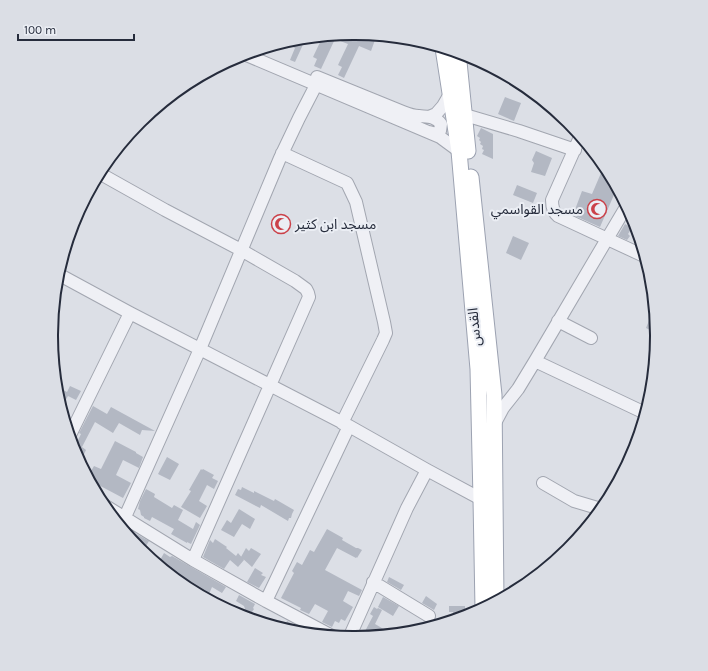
<svg xmlns="http://www.w3.org/2000/svg" width="708" height="671" viewBox="0 0 708 671" font-family="Karla,'Noto Sans Arabic',sans-serif">
  <style>
    .building { fill: #b3b8c3 }
    .lines { fill: none; stroke-linecap: round; stroke-linejoin: round }
    .minor-casing { stroke: #a2a6b0; stroke-width: 14 }
    .major-casing { stroke: #9ca2b1; stroke-width: 17 }
    .minor { stroke: #eff0f5; stroke-width: 12 }
    .major { stroke: #fff; stroke-width: 15 }
    .labels { text-anchor: middle; stroke-width: 4; stroke-linejoin: round; paint-order: stroke }
    .poi-label { font-size: 14px; fill: #262c3c; stroke: #ebeef4; text-anchor: end }
    .street-label { font-size: 14px; fill: #262c3c; stroke: #ebeef4 }
    .rim { fill: none; stroke: #262c3c; stroke-width: 2 }
  </style>
  <rect width="100%" height="100%" fill="#dcdfe6"/>
  <path class="building" d="M354 33 375 35V40L371 51 359 46 344 78 338 75 342 67 338 65 348 44 335 39 321 69 314 66 317 59 313 57 323 36Z
    M302 38H306L295 62 290 60 295 48 293 47 296 39Z
    M505 97 521 103 514 121 498 114Z
    M481 128 493 134V159L482 154 484 150 482 149 483 146 480 144 481 142 479 140 480 138 477 136Z
    M536 151 552 158 545 176 531 172 534 163 532 160Z
    M604 166 617 188 600 227 573 215 582 191 592 194Z
    M517 185 537 193 533 203 513 195Z
    M625 224 632 228 628 234 630 236 627 240 618 236Z
    M513 236 529 243 521 260 506 253Z
    M650 318 655 320 656 333 646 328Z
    M56 386 67 392 70 386 81 391 76 400 68 396 61 408 57 394Z
    M93 406 107 414 111 407 155 431 142 430 140 435 119 423 113 433 95 422 82 447 86 450 80 462 74 448 81 434 79 433Z
    M115 441 136 452V453L143 457 139 468 123 460 116 475 131 483 123 498 91 481 88 476 94 466 101 469Z
    M167 457 179 464 170 480 158 474Z
    M201 469 202 470 203 469 214 475 212 478 218 481 214 489 207 485 199 501 207 506 200 518 181 507 191 491 189 490Z
    M242 487 254 493V491L274 501 275 499 294 510 292 514 291 518H289L288 521 261 505 260 508 235 495 238 489 241 490Z
    M146 489 155 494 154 497 172 508 174 505 183 510 178 520 193 529 196 522 200 525 191 544 187 542V543L171 534 174 529 152 517 150 521 144 518V517L141 515 140 510 138 509 140 501Z
    M239 509 255 519 250 529 242 524 234 537 221 530 227 520 231 523Z
    M327 529 343 538 342 540 356 548H358L362 550 357 558 356 557V558L337 548 325 570 362 590 359 596 348 591 343 601 353 607 345 621 341 619 339 623 335 621 332 627 322 622 328 611 315 604 309 614 300 610 301 608 281 598 294 573 292 571 297 562 302 565 310 550 314 552Z
    M131 531 149 541 143 551 129 535Z
    M215 539 227 547 226 548 236 556 238 553 244 560 238 567 230 560 224 569 203 557 210 540 213 543Z
    M246 548 249 551 251 548 261 554 252 567 241 557Z
    M164 553 170 557 172 556 226 587 222 593 212 587 209 594 191 583 189 589 186 587 159 565V562Z
    M255 568 263 573 261 575 266 577 259 588 247 582Z
    M389 577 404 585 401 590 387 582Z
    M239 595 255 604 253 608 254 609 248 618 244 606 236 601Z
    M426 596 437 604 434 610 422 603Z
    M383 597 399 606 393 616 378 607Z
    M449 606H465V616L453 620V612H449Z
    M374 607 377 609 378 608 382 610 375 624 392 634 366 637 363 635 373 616 370 614Z
    M287 621 301 628 298 632 283 629Z"/>
  <g class="lines">
    <defs>
      <path id="minor" d="M244 54 440 137 459 151
        M317 77 403 112C408 114 413 116 419 116 428 117 435 116 441 124L440 131 436 134 429 132
        M465 115 519 131 575 150
        M429 117 436 114 443 106 450 94
        M580 137 552 200C552 207 553 212 558 216L644 256
        M282 153 347 183 356 202 384 322 386 333 383 340 342 423
        M99 173 165 210 241 250 295 281 306 289 308 293 309 297 193 560
        M58 274 130 313 349 426 427 470 481 499
        M558 321 591 338
        M535 361 645 413
        M495 423 503 408 518 389 535 361 607 239 626 207
        M70 435 130 313
        M543 483 574 501 601 509
        M104 505 193 560 266 601 332 636
        M125 517 200 349 280 158 299 118 316 85
        M373 582 429 616
        M266 601 349 426
        M349 638 407 508 427 470"/>
      <path id="major" d="M443 48 459 151 478 369 481 499 483 608
        M458 52 468 151
        M471 177 494 395 496 601"/>
    </defs>
    <use href="#minor" class="minor-casing"/>
    <use href="#major" class="major-casing"/>
    <use href="#minor" class="minor"/>
    <use href="#major" class="major"/>
  </g>
  <defs>
    <symbol id="mosque-ring" viewBox="-11 -11 22 22"><circle r="9.5" fill="#ebeef4" stroke="#cb4149" stroke-width="1.5"/><path d="M3.5-4.9A6 6 0 1 0 3.5 4.9A5 5 0 1 1 3.5-4.9Z" fill="#cb4149"/></symbol>
  </defs>
  <g fill-rule="evenodd">
    <use href="#mosque-ring" x="586" y="198" width="22" height="22"/>
    <use href="#mosque-ring" x="270" y="213" width="22" height="22"/>
  </g>
  <g class="labels">
    <g class="poi-label">
      <text x="583" y="214">مسجد القواسمي</text>
      <text x="295" y="229" text-anchor="start">مسجد ابن كثير</text>
    </g>
    <g class="street-label">
      <text transform="translate(474 327) rotate(-95)" y="5">القدس</text>
    </g>
  </g>
  <path d="M0 0H708V671H0ZM353 40H355A295 295 0 0 1 650 335V336A295 295 0 0 1 355 631H353A295 295 0 0 1 58 336V335A295 295 0 0 1 353 40Z" fill="#dbdee5" fill-rule="evenodd"/>
  <path class="rim" d="M353 40H355A295 295 0 0 1 650 335V336A295 295 0 0 1 355 631H353A295 295 0 0 1 58 336V335A295 295 0 0 1 353 40Z"/>
  <path d="M18 34v6h116v-6" fill="none" stroke="#262c3c" stroke-width="2"/>
  <text x="24" y="34" font-size="12" fill="#262c3c" stroke="#ebeef4" stroke-width="3" paint-order="stroke">100 m</text>
</svg>
